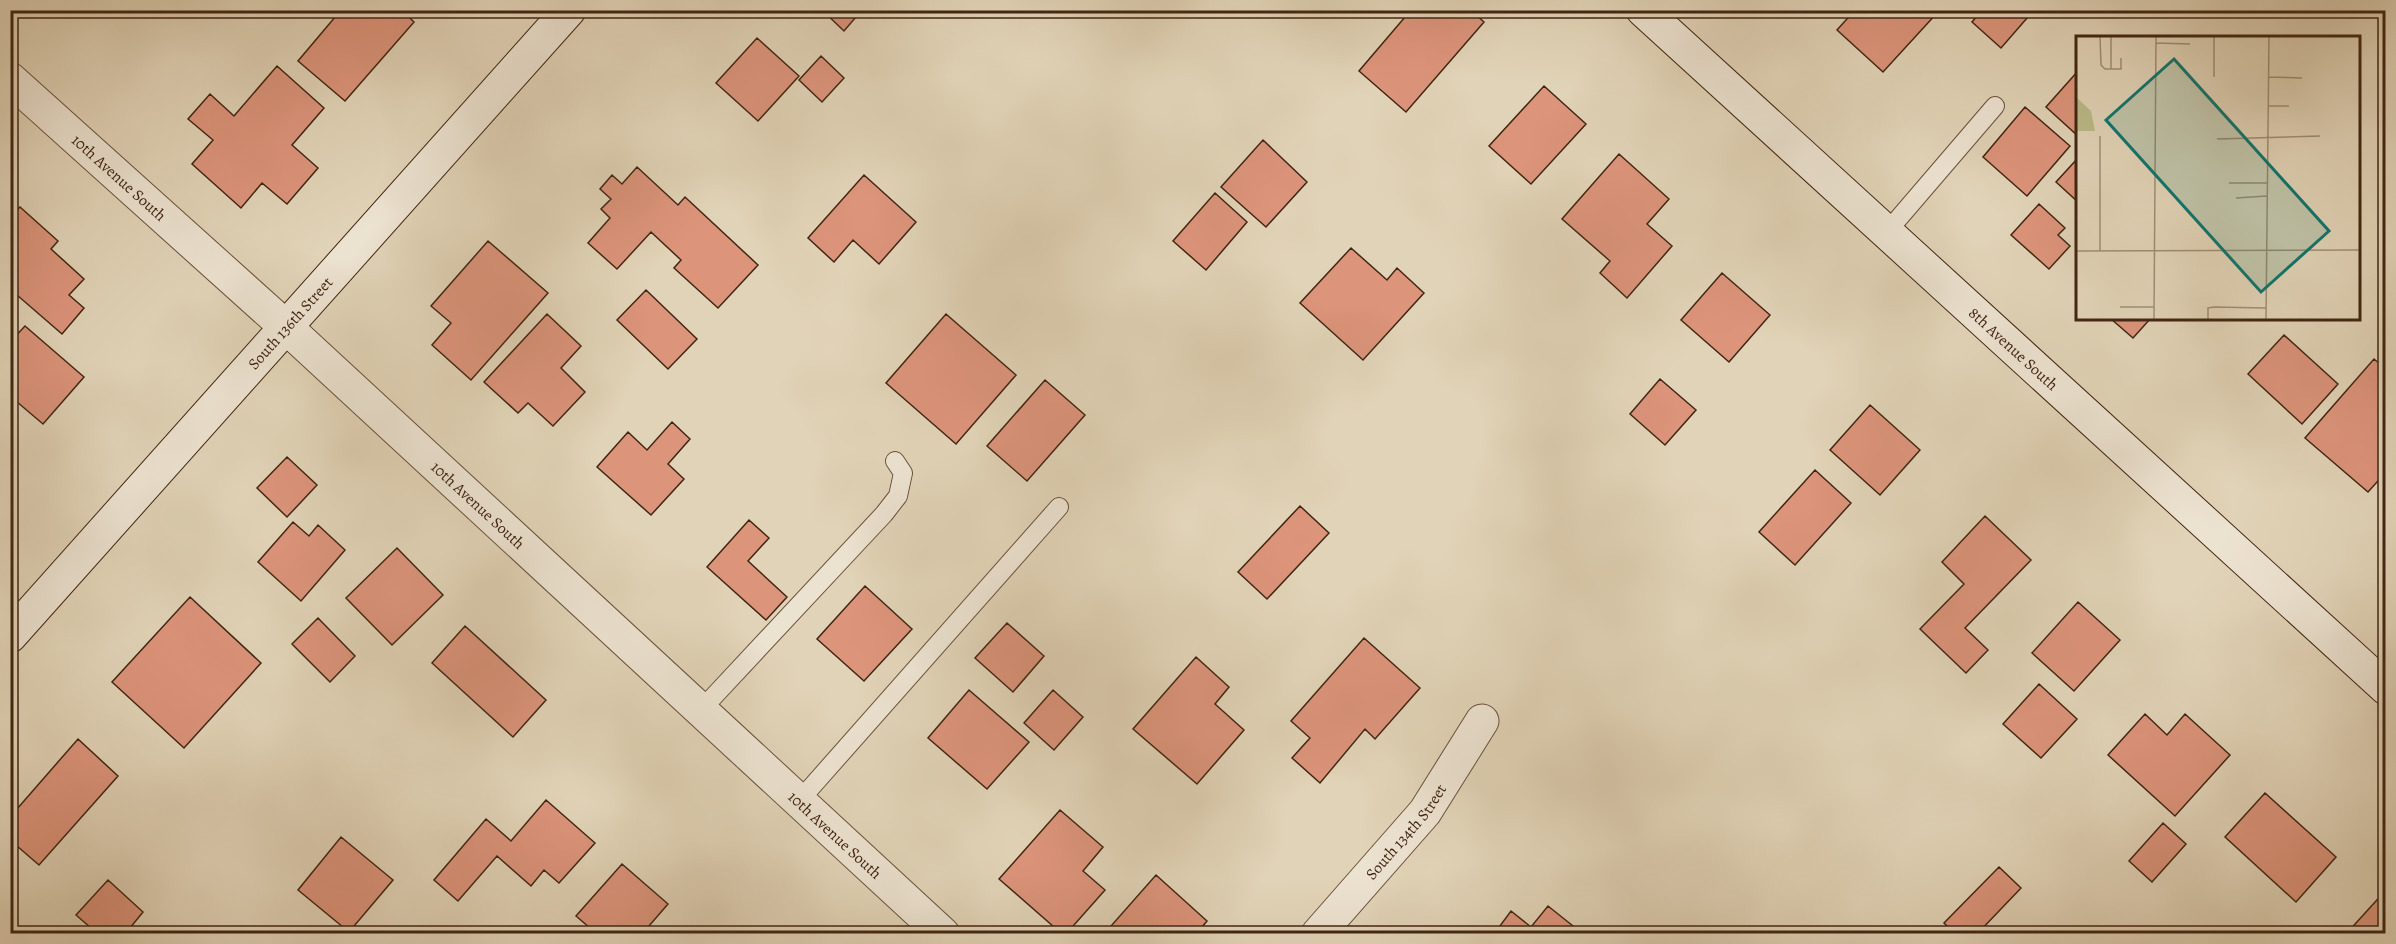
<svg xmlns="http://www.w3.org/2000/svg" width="2396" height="944" viewBox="0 0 2396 944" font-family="Alegreya,serif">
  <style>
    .building { fill: #dc947b; stroke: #412613; stroke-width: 1.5 }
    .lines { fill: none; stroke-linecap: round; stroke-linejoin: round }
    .lane-casing { stroke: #69513c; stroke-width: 20 }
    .street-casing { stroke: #69513c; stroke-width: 35 }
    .secondary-casing { stroke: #412613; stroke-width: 35 }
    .lane { stroke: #ece2d0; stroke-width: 18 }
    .street { stroke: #ece2d0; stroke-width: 33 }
    .secondary { stroke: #ece2d0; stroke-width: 33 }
    .labels { text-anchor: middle; stroke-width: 5; stroke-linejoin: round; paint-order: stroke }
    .street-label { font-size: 16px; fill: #412613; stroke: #ece2d0 }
    .inset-road { fill: none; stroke: #a18e75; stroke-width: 1.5 }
    .view { fill: #0f766e; fill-opacity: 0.15; stroke: #0f766e; stroke-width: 3 }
    .inset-edge { fill: none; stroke: #412613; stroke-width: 3 }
  </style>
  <rect width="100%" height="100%" fill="#e1d3b7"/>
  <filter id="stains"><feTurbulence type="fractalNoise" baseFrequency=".00333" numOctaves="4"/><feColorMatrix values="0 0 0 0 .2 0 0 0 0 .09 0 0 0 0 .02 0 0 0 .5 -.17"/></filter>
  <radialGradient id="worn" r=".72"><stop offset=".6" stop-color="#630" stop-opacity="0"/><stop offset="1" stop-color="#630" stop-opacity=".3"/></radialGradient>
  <path class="building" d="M341 10H402L414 22 345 101 298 61Z
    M822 10H862L844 31Z
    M1411 10H1471L1484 22 1406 112 1359 71Z
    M1855 10H1934L1937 13 1883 72 1837 30Z
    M1982 10H2034L2001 48 1972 22Z
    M757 38 799 76 758 121 716 83Z
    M821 56 844 78 822 102 799 80Z
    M277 66 324 108 292 145 318 168 287 204 262 183 241 208 192 164 213 140 188 119 210 94 234 116Z
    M2078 71V136L2046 107Z
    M1544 86 1586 124 1531 184 1489 146Z
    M2025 107 2070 146 2027 196 1983 157Z
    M1263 140 1307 182 1266 227 1221 187Z
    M1619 154 1669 199 1647 224 1672 246 1627 298 1600 273 1610 261 1562 219Z
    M2078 158V202L2056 182Z
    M637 167 678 205 685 197 758 265 718 308 674 268 681 260 651 232 617 269 588 243 610 218 601 209 611 199 600 189 612 175 622 184Z
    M864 175 916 222 879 264 853 240 834 262 808 238Z
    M1215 193 1247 222 1206 270 1173 241Z
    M2039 204 2065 228 2058 235 2070 246 2049 269 2011 235Z
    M20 207 58 241 51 249 84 279 69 295 84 308 62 334 10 289V217Z
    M488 241 548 293 471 380 432 345 451 323 431 306Z
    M1351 248 1387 280 1397 268 1424 293 1363 360 1300 303Z
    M1722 273 1770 315 1729 362 1681 320Z
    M646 290 697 339 668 369 617 320Z
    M547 314 581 346 561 368 585 392 553 426 528 403 518 413 484 382Z
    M946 314 1016 375 956 444 886 383Z
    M2110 318H2151L2133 338Z
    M25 326 84 377 43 424 10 396V342Z
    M2284 335 2338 384 2302 424 2248 374Z
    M2374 359 2386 369V472L2368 492 2305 438Z
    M1660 379 1696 410 1665 445 1630 414Z
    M1045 380 1085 415 1027 481 987 446Z
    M1870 405 1920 450 1880 495 1830 450Z
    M672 422 690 439 668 464 684 479 651 515 597 467 628 432 647 450Z
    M287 457 317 485 287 517 257 488Z
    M1815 470 1851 503 1795 565 1759 532Z
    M1300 506 1329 533 1267 599 1238 572Z
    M1985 516 2031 560 1965 628 1988 650 1966 673 1920 629 1964 584 1942 562Z
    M749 520 769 538 748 561 787 597 766 620 707 567Z
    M293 522 309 536 318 525 345 550 301 601 258 562Z
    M397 548 443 595 392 645 346 598Z
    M865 586 912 629 864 681 817 639Z
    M190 597 261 663 184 748 112 682Z
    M2078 602 2120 640 2074 691 2032 653Z
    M318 618 355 656 330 682 292 644Z
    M1007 623 1044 656 1013 692 975 658Z
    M465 626 546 700 513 737 432 663Z
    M1364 638 1420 688 1375 739 1365 729 1320 783 1292 758 1310 738 1291 721Z
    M1196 657 1229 687 1215 704 1244 730 1197 784 1133 729Z
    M2039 684 2077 719 2041 758 2003 724Z
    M969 690 1029 742 987 789 928 738Z
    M1053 690 1083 717 1054 750 1024 723Z
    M2145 714 2167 735 2185 714 2230 755 2175 816 2108 755Z
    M78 739 118 776 39 865 10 840V817Z
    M2265 793 2336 857 2296 902 2225 837Z
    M546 800 595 843 559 883 544 870 531 886 497 856 458 901 434 880 486 819 511 841Z
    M1060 810 1103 847 1083 871 1105 890 1066 934H1062L999 879Z
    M2163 823 2186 844 2152 882 2129 861Z
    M341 837 393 880 349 932 298 890Z
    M622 864 668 904 642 934H597L576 916Z
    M1999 867 2021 888 1977 934H1955L1944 923Z
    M1156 875 1207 921 1196 934H1104Z
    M108 880 143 912 125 934H98L76 915Z
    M2386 890V934H2346Z
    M1548 906 1583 934H1494L1511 911 1531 927Z"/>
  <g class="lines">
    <defs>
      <path id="lane" d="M1886 233 1995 106
        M701 710 884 514 898 496 903 473 895 461
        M799 801 1059 507"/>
      <g id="street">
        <path id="s1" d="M10 79 287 328 943 934"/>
        <path id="s2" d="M1318 934 1425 812 1482 721"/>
      </g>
      <g id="secondary">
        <path id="s3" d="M1643 10 2386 688"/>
        <path id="s4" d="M10 636 569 10"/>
      </g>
    </defs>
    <use href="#lane" class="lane-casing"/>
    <use href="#street" class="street-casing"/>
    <use href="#secondary" class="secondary-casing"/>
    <use href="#lane" class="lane"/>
    <use href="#street" class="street"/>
    <use href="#secondary" class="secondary"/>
  </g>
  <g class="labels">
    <g class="street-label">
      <text dy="6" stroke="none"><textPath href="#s1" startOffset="147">10th Avenue South</textPath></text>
      <text dy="6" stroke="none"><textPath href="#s4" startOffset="420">South 136th Street</textPath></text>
      <text dy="6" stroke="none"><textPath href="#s3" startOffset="502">8th Avenue South</textPath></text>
      <text dy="6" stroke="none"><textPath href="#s1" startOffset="633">10th Avenue South</textPath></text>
      <text dy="6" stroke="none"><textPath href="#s2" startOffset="135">South 134th Street</textPath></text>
      <text dy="6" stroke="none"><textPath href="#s1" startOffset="1119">10th Avenue South</textPath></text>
    </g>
  </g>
  <g transform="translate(2076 36)">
    <rect width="284" height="284" fill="#e1d3b7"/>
    <path d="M0 61 15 75 19 95H0Z" fill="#bbba89"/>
    <path class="inset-road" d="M24 0 25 29 29 33H35V0M80 7 114 8M35 33H45V22M138 41V0M192 41 226 42M192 70H213M141 103 244 100M153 147H191M160 162 191 160M0 215 284 214M24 215V100M44 271H78M78 283 80 0M132 283V272L138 271 190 272M190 283 193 0"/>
    <path class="view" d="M98 23 253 195 185 256 30 84Z"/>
    <rect width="284" height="284" class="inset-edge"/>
  </g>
  <rect width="2396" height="944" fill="none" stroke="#e1d3b7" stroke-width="36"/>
  <rect x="12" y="12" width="2372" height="920" fill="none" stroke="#412613" stroke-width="3"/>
  <rect x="18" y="18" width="2360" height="908" fill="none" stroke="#412613" stroke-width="1.5"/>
  <rect width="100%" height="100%" filter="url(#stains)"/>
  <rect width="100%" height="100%" fill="url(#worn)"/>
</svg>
